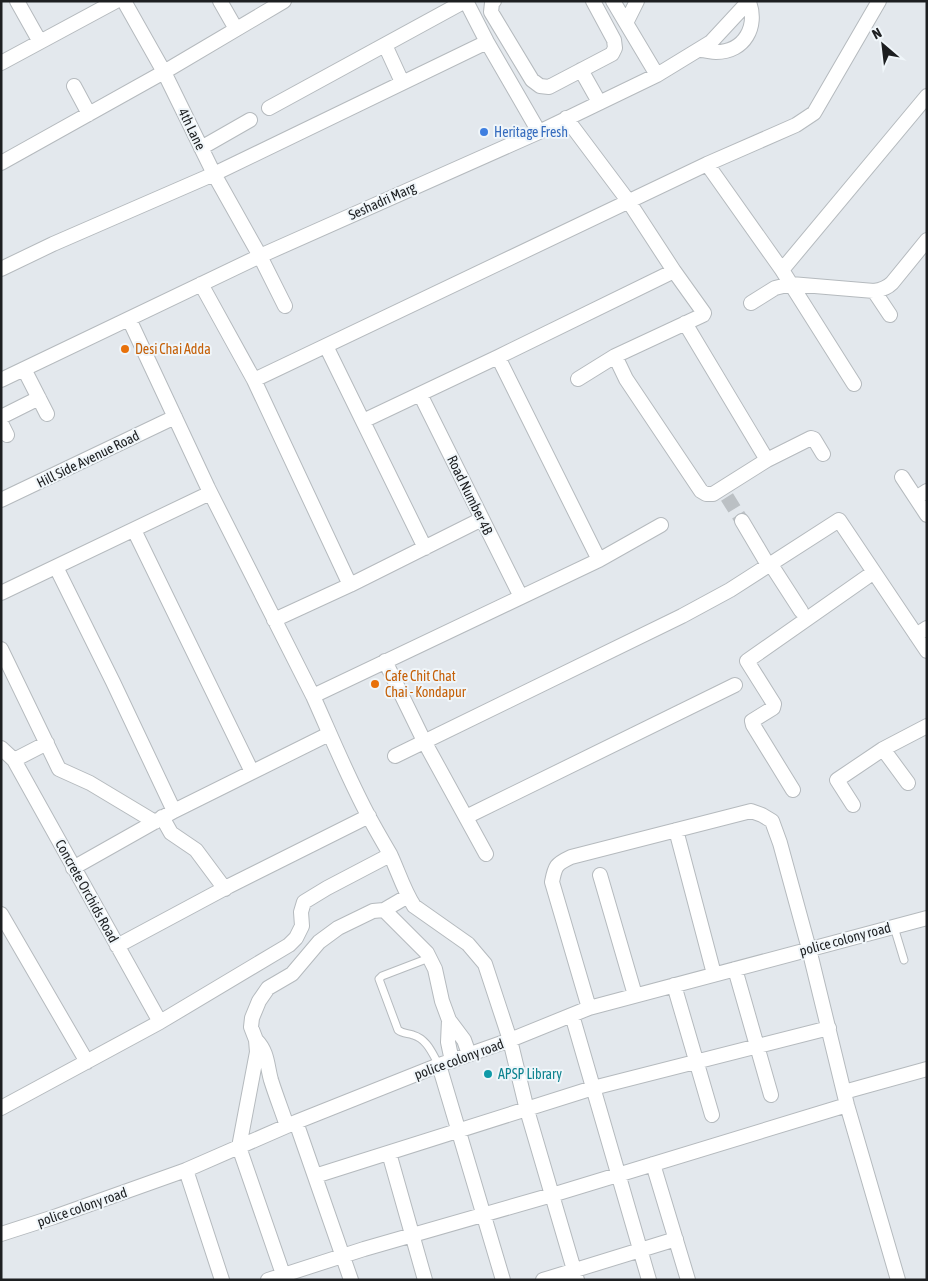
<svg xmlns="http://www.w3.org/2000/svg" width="928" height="1281" viewBox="0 0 928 1281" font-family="'Asap Condensed',sans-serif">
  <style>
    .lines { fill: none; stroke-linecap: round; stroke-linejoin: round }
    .minor-tunnel { stroke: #bbc0c4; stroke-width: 14; stroke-dasharray: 14 7; stroke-linecap: butt }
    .service-casing { stroke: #b5babe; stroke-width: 9 }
    .minor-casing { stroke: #b5babe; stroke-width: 16 }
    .service { stroke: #fff; stroke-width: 7 }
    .minor { stroke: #fff; stroke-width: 14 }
    .shop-dot { fill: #3f7fe0; stroke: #f0f6fa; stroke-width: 2 }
    .food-dot { fill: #e8710a; stroke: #f0f6fa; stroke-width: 2 }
    .culture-dot { fill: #0f9aa8; stroke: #f0f6fa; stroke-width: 2 }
    .labels { text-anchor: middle; stroke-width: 4; stroke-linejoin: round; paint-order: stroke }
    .street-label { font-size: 14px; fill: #1d1f21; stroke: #f0f6fa }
    .shop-label { font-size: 14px; fill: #366cbe; stroke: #f0f6fa; text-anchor: start }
    .food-label { font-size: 14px; fill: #c56008; stroke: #f0f6fa; text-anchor: start }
    .culture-label { font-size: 14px; fill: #0d838f; stroke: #f0f6fa; text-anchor: start }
  </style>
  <rect width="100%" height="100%" fill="#e3e8ed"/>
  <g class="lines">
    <path class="minor-tunnel" d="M727 497 742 521"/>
    <defs>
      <path id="service" d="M894 927 904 960
        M429 958 382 976 379 979 398 1030C403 1034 408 1033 413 1035 427 1039 432 1053 439 1065"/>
      <path id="minor" d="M17 1 40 42
        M124 1 164 72 214 174 260 256 285 306
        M220 1 236 29
        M466 1 487 42 539 132
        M494 1 492 3 491 12 532 80 540 86 549 87 612 54 615 48 614 40 593 1
        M613 1 626 23 637 1
        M626 23 657 75
        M385 45 402 82
        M700 50C706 50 711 52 716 52 745 52 758 26 749 2
        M1 63 116 1
        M581 70 599 102
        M74 86 89 114
        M269 108 465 1
        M201 148 250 120
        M1 163 164 72 284 1
        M707 164 782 270 854 384
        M1 269 53 244 214 174 487 42
        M782 270 927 96
        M201 284 254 380 350 585
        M874 291 890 315
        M751 303 775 288 791 284 874 291C881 290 887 288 892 283L927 240
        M129 319 208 488 313 696 599 560 661 525
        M326 346 425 548
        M615 356 626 379 701 491 706 494H713L767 460 685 323
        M498 357 599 560
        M24 369 47 414
        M578 379 615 356 703 315 704 313 674 271
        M1 380 260 256 539 132 657 75 711 42 749 1
        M254 380 707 164 796 125 814 113 879 1
        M420 394 521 597
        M1 417 39 398
        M363 421 498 357 674 271 629 202 566 118
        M1 423 7 435
        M767 460 811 438 814 439 823 454
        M902 477 927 515
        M916 498 927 491
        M1 500 175 417
        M742 521 768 565
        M134 530 252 772
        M770 563 801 611
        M56 567 113 682 174 811
        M1 593 210 493
        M274 620 350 585 482 519
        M916 635 927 628
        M1 649 59 769 90 783 155 822
        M385 661 424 741 486 854
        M313 696C331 736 348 778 369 817 376 830 383 842 390 854 398 871 404 891 414 906L468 944 485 964 510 1040 527 1110 577 1280
        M1 748 14 760 47 743
        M883 749 908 783
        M395 756 682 616 730 590 839 520 927 651
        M14 760 160 1022
        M793 790 753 725 752 721 773 708 774 704 747 661 874 572
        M853 805 837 780 883 749 927 726
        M162 817 171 833 196 850 225 889
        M466 817 735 685
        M676 830 714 974
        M73 868 174 811 329 734
        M600 875 635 995
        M384 910 427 953 435 969 442 1001 449 1020 464 1040 469 1054
        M1 914 87 1062
        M117 946 229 886 369 816
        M735 969 771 1095
        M674 985 712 1115
        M589 1008 552 882C555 866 556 864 571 857L751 811 762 815 772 821 780 843 809 949 847 1105 898 1280
        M572 1015 649 1280
        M449 1020 448 1042 452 1061
        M256 1040C268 1052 267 1066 271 1080 276 1096 282 1111 287 1126
        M439 1065 503 1280
        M844 1092 927 1069
        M1 1108 160 1022 289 945 296 938 302 926 301 912 304 902 327 888 390 855
        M296 1122 351 1280
        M389 1153 425 1280
        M653 1164 688 1280
        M186 1170 222 1280
        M315 1176 593 1088 829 1028
        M1 1234 54 1217 186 1170 296 1122 439 1065 510 1040 589 1008 927 918
        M268 1280 364 1249 552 1195 847 1105
        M285 1280 239 1147 257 1052 256 1040 251 1027 252 1018 259 1001 268 988 292 974 319 942 338 928 373 911 384 910 408 896
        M543 1280 676 1239"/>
    </defs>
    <use href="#service" class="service-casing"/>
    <use href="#minor" class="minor-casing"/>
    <use href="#service" class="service"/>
    <use href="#minor" class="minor"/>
  </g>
  <circle class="shop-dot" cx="484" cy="132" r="5"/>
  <g class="food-dot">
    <circle cx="125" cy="349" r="5"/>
    <circle cx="375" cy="684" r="5"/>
  </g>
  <circle class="culture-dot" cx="488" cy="1074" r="5"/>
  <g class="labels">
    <g class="street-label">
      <text transform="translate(192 129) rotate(64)" y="5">4th Lane</text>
      <text transform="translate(382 201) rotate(-24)" y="5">Seshadri Marg</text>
      <text transform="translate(88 459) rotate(-26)" y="5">Hill Side Avenue Road</text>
      <text transform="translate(470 495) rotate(64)" y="5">Road Number 4B</text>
      <text transform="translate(87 891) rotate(61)" y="5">Concrete Orchids Road</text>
      <text transform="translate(845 939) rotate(-15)" y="5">police colony road</text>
      <text transform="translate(459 1059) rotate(-20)" y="5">police colony road</text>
      <text transform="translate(82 1207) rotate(-19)" y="5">police colony road</text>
    </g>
    <g class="shop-label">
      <text x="494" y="137">Heritage Fresh</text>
    </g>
    <g class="food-label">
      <text x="135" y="354">Desi Chai Adda</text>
      <text x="385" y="681">Cafe Chit Chat<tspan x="385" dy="16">Chai - Kondapur</tspan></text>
    </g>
    <g class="culture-label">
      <text x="498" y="1079">APSP Library</text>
    </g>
  </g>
  <rect width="928" height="1281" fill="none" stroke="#1d1f21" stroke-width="5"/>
  <g transform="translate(883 45) rotate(332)" stroke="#f0f6fa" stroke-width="4" paint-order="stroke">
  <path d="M0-4L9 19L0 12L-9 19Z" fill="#1d1f21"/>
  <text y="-8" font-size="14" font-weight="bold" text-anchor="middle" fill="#1d1f21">N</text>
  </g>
</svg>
